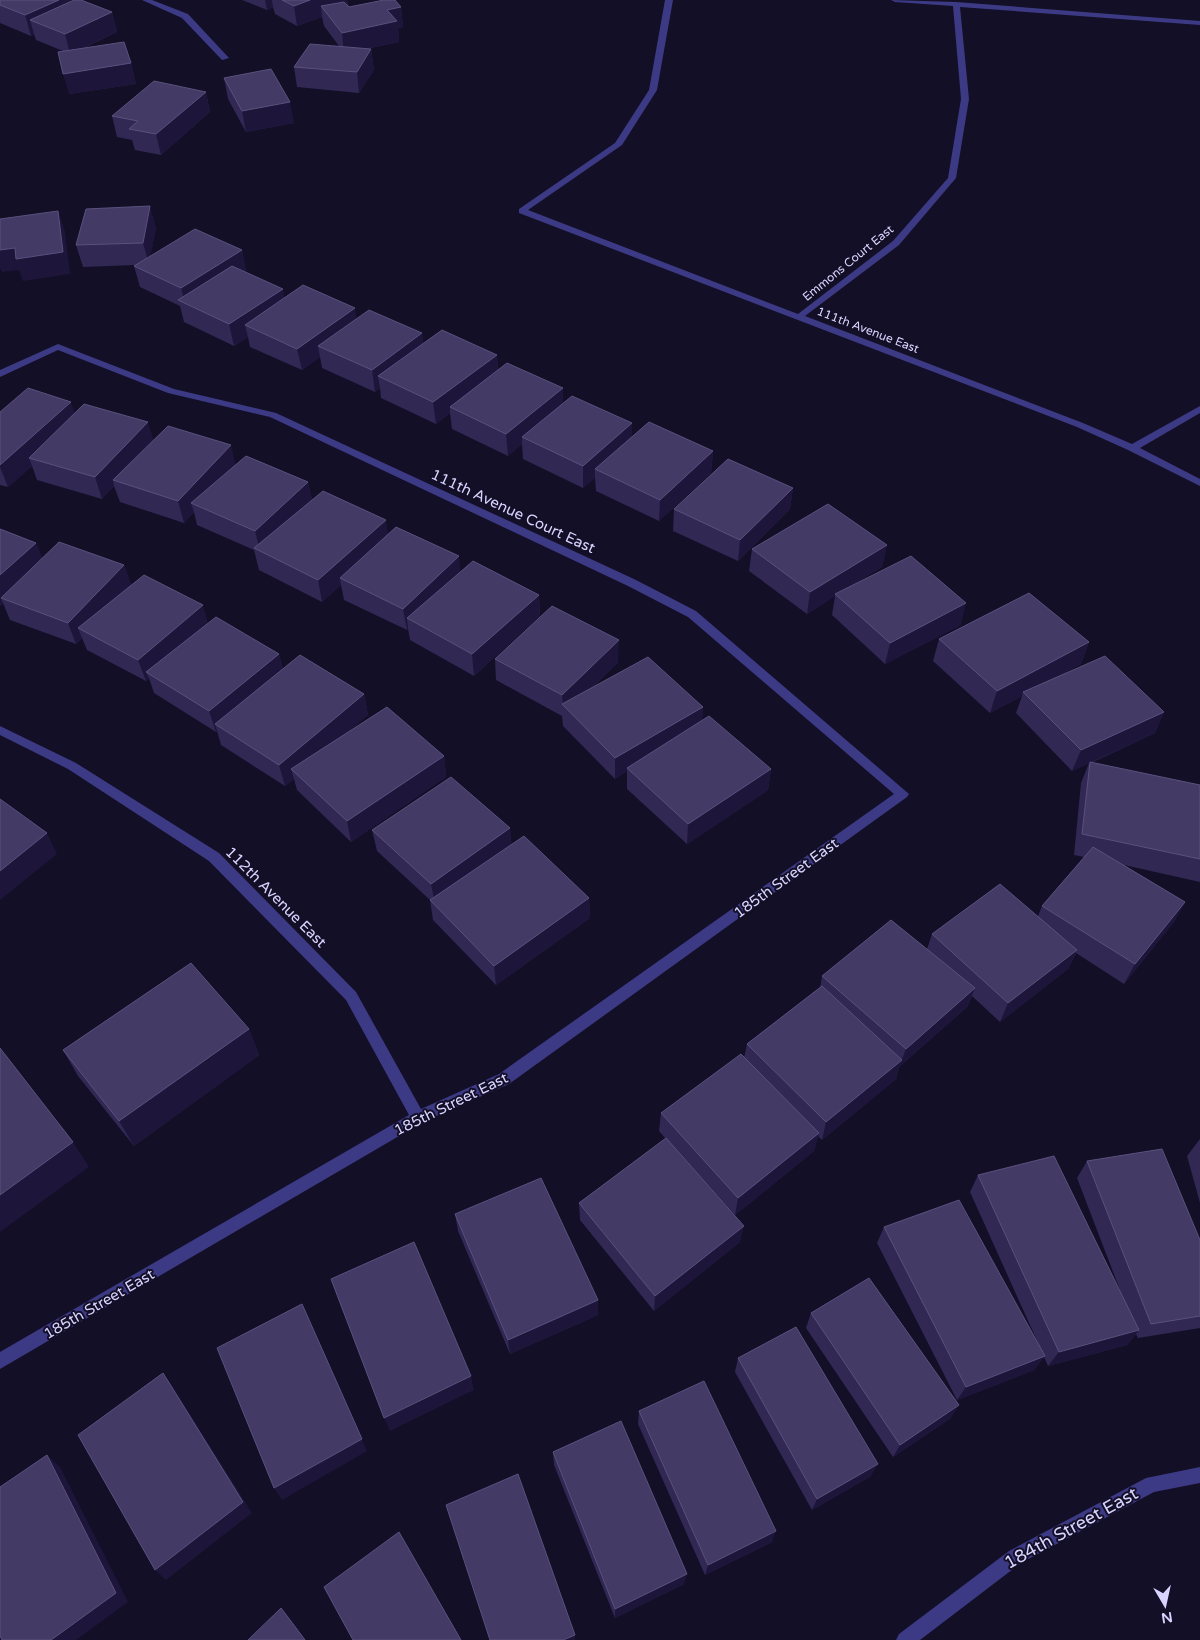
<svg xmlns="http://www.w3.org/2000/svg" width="1200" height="1640" viewBox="0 0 1200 1640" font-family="'Varela Round',sans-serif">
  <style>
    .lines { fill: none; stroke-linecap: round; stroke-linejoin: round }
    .minor { fill: #3d3a85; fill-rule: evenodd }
    .wall { fill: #312854 }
    .shaded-wall { fill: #1d163a }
    .building { fill: #433a66; stroke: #5a527e }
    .labels { text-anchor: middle; stroke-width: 4; stroke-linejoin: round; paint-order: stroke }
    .far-street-label { font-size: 12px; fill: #d9d4ff; stroke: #130f26 }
    .street-label { font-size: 15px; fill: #d9d4ff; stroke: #130f26 }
    .near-street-label { font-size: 18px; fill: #d9d4ff; stroke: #130f26 }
  </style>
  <rect width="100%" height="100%" fill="#130f26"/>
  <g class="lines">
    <path class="minor" d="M142 0H152L188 14 229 58 222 60 182 18Z
      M665 0H673L657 90 622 145 528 210 798 314 893 241 948 178 961 99 953 6 895 2 891 0 956 2 1200 21V25L960 7 969 99 956 178 899 245 805 316 1083 423 1132 444 1200 406V413L1140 448 1200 479V486L1128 450 1077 427 519 213V209L615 143 649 90Z
      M58 344 174 389 276 413 636 580 696 611 909 794 907 797 509 1084 423 1122 0 1369V1352L409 1115 346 1000 209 861 68 769 0 735V726L76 763 219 853 356 992 421 1109 499 1074 894 794 688 617 628 586 270 417 168 393 58 350 0 377V370Z
      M1200 1467V1483L1154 1492 1021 1563 920 1640H896L899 1634 1009 1551 1146 1478Z"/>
  </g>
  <path class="wall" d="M0 0 71 1 112 12 117 32 84 48 131 63 136 84 69 94 63 51 36 40 34 34 31 36 0 23Z
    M242 0H347L349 7H401L403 27 398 28 399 42 365 49H371L374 70 359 93 297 87 294 67 339 46 324 26 322 17 297 26 275 14 273 7 267 10Z
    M224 78 294 123 246 132 228 99Z
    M206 92 210 112 161 155 135 150 132 140 117 137 112 116Z
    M156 228 150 256 242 250 246 271 245 272 284 298 357 319 422 333 423 344 497 355 498 370 632 437 713 451 711 473 659 521 596 491 595 478 583 488 523 459 522 444 508 456 452 429 450 413 436 424 381 398 380 388 375 392 322 368 320 357 302 370 250 347 248 337 234 346 184 322 180 306 140 287 134 266 135 265 83 267 76 245Z
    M0 412 75 413 154 440 236 465 308 482 312 500 388 534 461 572 539 595 540 616 474 676 410 640 408 629 407 630 344 600 341 585 322 602 259 570 254 550 197 525 194 512 184 523 120 502 114 486 102 499 37 480 32 466 8 487 0 485Z
    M793 488 790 509 738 561 673 531 674 509Z
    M0 529 36 543 42 558 124 565 131 585 208 624 279 654 283 670 364 694 368 715 344 735 444 756 446 777 351 842 297 790 294 779 285 786 221 745 217 731 216 732 154 693 149 678 146 681 87 650 82 638 76 644 10 620 3 603 0 606Z
    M887 545 882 567 854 584 961 625 885 664 832 615 835 596 807 614 749 571 752 549Z
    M939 639 1089 642 1081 664 1057 677 1164 712 1155 733 1091 763 1200 785V882L1124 865 1185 902 1174 922 1124 984 1076 953 1068 969 1000 1022 972 996 967 1007 899 1067 896 1079 822 1140 818 1136 814 1151 735 1215 682 1156 740 1242 654 1311 580 1220 579 1203 666 1139 659 1131 661 1113 744 1058 747 1044 820 988 822 976 927 949 932 934 1038 916 1042 906 1084 857 1074 855 1081 783 1089 763 1072 771 1016 713 1022 696 990 713 933 661Z
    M495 659 618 662 592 688 703 707 702 721 771 769 768 790 687 844 627 789V771L615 779 563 726 562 716 496 680Z
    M510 828 511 845 589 898 590 918 496 985 433 920 430 900 377 851 372 830Z
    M249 1029 259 1055 134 1146 78 1076 63 1050Z
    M1200 1139V1203L1187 1156Z
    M1087 1161 1200 1240V1328L1138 1338 1136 1334 1127 1345 1048 1366 1044 1357 1034 1370 957 1400 877 1243 884 1227 1039 1345 970 1192 978 1175 1120 1290 1077 1178Z
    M455 1214 598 1300V1315L510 1354 458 1231Z
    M811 1313 951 1418 893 1457 806 1328Z
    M738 1358 871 1476 812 1510 735 1372Z
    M639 1411 772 1542 705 1575 638 1424Z
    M553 1452 684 1584 615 1618 554 1465Z"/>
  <path class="shaded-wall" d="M59 0H70L74 15 30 20 34 34 31 36 25 15Z
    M265 0H272L273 7 267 10Z
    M310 0H347L348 7 321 6 322 17 297 26 294 6Z
    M401 7 403 27 398 28 399 42 344 53 342 33 387 10Z
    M112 12 117 32 70 54 65 34Z
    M371 49 374 70 359 93 357 72Z
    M131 63 136 84 69 94 63 74Z
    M206 92 210 112 161 155 156 134Z
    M290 102 294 123 246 132 242 111Z
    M150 206 156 228 149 264 143 243Z
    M58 211 65 232 70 274 23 281 19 270 2 272 0 268V250Z
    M242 250 246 271 191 306 185 303 181 288Z
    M283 289 287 311 245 325 248 337 234 346 229 324Z
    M355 308 358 329 318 346 320 357 302 370 297 349Z
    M422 333 424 355 378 376 380 388 375 392 372 370Z
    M497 355 498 377 450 407V413L436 424 433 402Z
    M563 388V410L522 437V444L508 456 506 434Z
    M71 402 79 424 29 458 32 466 8 487 0 467V465Z
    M148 422 155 444 113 480 114 486 102 499 95 477Z
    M632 423V445L595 469V478L583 488V466Z
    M231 445 236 467 191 503 194 512 184 523 178 501Z
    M713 451 711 473 659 521 660 500Z
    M308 482 313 504 260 551 255 531Z
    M793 488 790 509 738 561 740 540Z
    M386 520 389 542 340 578 341 585 322 602 318 580Z
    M36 543 45 564 1 598 3 603 0 606V575Z
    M887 545 882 567 837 595 835 594V596L807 614 810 592Z
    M459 556 461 577 407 618 408 629 407 630 403 609Z
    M124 565 132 587 78 628 82 638 76 644 68 623Z
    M539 595 540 616 474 676 472 654Z
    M966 603 961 625 885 664 890 643Z
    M203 605 209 627 146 672 149 678 146 681 138 660Z
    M619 640 618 662 569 711 563 705 562 695Z
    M1089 642 1081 664 1025 694 1023 692 1022 696 990 713 997 691Z
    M279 654 284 676 215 724 217 731 216 732 209 711Z
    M364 694 368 715 298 775 291 769 294 779 285 786 279 765Z
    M703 707 701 728 627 768V771L615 779V758Z
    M1164 712 1155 733 1072 771 1081 750Z
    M444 756 446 777 351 842 347 821Z
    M771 769 768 790 687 844 688 824Z
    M510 828 512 848 435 904 431 884Z
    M47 833 57 854 0 900V871Z
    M589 898 590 918 496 985 494 966Z
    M1185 902 1174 922 1124 984 1135 964Z
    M1077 950 1068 969 1000 1022 1008 1003Z
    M975 988 967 1007 899 1067 906 1049Z
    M249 1029 259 1055 134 1146 119 1121Z
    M902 1060 896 1079 822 1140 826 1122Z
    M819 1133 814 1151 735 1215 738 1198Z
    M73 1142 89 1167 0 1232V1195Z
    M744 1226 740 1242 654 1311 655 1296Z
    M598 1300V1315L510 1354 508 1340Z
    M302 1304 367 1451 282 1500 274 1488Z
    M1139 1330 1127 1345 1048 1366 1059 1352Z
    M1045 1356 1034 1370 957 1400 966 1387Z
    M163 1373 173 1387 252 1513 166 1580 155 1570Z
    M471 1376 474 1390 390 1431 384 1418Z
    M959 1405 951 1418 893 1457 900 1445Z
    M47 1455 60 1467 128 1602 76 1640H51Z
    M878 1464 871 1476 812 1510 817 1499Z
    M776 1531 772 1542 705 1575 708 1565Z
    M687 1574 684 1584 615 1618V1609Z
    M281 1608 289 1617 306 1640H305Z
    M575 1635V1640H563Z"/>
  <path class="building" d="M0 0H59L25 15 0 5Z
    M74 0H81L112 12 65 34 30 20Z
    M282 0H310L294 6Z
    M384 0H395L401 7 387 10 397 21 342 33 321 6 344 2 349 7Z
    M124 42 131 63 63 74 58 52Z
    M310 44 371 49 357 72 294 67Z
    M271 69 290 102 242 111 224 78Z
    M154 81 206 92 156 134 129 129 138 121 112 116Z
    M150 206 143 243 76 245 86 209Z
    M58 211 63 252 16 259 15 248 0 250V219Z
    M195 229 242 250 181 288 134 266Z
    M232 266 283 289 229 324 178 300Z
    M303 285 355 308 297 349 245 325Z
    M369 310 422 333 372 370 318 346Z
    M442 330 497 355 433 402 378 376Z
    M507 363 563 388 506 434 450 407Z
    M28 388 71 402 0 465V412Z
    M572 396 632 423 583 466 522 437Z
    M84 404 148 422 95 477 29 458Z
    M649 422 713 451 660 500 595 469Z
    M168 426 231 445 178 501 113 480Z
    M246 456 308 482 255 531 191 503Z
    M728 459 793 488 740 540 674 509Z
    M323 491 386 520 318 580 254 548Z
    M828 504 887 545 810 592 752 549Z
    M396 527 459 556 403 609 340 578Z
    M0 529 36 543 0 575Z
    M59 542 124 565 68 623 1 598Z
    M911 556 966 603 890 643 835 594Z
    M473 561 539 595 472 654 407 618Z
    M144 575 203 605 138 660 78 628Z
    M1029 593 1089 642 997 691 939 639Z
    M552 606 619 640 562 695 495 659Z
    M216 617 279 654 209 711 146 672Z
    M300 655 364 694 279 765 215 724Z
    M1105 656 1164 712 1081 750 1023 692Z
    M648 657 703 707 615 758 562 704Z
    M387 707 444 756 347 821 291 769Z
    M709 716 771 769 688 824 627 768Z
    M1090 762 1200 785V859L1082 834Z
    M451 777 510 828 431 884 372 830Z
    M0 799 47 833 0 871Z
    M524 836 589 898 494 966 430 900Z
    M1093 847 1185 902 1135 964 1042 906Z
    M1000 884 1077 950 1008 1003 932 934Z
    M891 920 975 988 906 1049 822 976Z
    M191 963 249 1029 119 1121 63 1050Z
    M822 986 902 1060 826 1122 747 1044Z
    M0 1048 73 1142 0 1195Z
    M741 1054 819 1133 738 1198 661 1113Z
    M666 1138 744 1226 655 1296 579 1203Z
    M1162 1149 1200 1240V1316L1151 1324 1087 1161Z
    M1054 1156 1139 1330 1059 1352 978 1175Z
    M541 1178 598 1300 508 1340 455 1214Z
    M959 1200 1045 1356 966 1387 884 1227Z
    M414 1242 471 1376 384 1418 331 1279Z
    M869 1278 959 1405 900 1445 811 1313Z
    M302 1304 362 1439 274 1488 217 1348Z
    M796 1327 878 1464 817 1499 738 1358Z
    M163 1373 243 1502 155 1570 78 1435Z
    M704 1381 776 1531 708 1565 639 1411Z
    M621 1421 687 1574 615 1609 553 1452Z
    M47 1455 116 1593 51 1640H2L0 1636V1487Z
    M518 1474 575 1635 563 1640H490L446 1505Z
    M399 1532 461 1640H353L324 1587Z
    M281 1608 305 1640H248Z"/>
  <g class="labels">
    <g class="far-street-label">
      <text transform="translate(848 263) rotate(-39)" y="4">Emmons Court East</text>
      <text transform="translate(868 330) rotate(21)" y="4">111th Avenue East</text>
    </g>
    <g class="street-label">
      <text transform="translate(513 511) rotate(25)" y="5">111th Avenue Court East</text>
      <text transform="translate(786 878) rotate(-36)" y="5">185th Street East</text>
      <text transform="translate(276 897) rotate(45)" y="5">112th Avenue East</text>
      <text transform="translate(451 1104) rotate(-26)" y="5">185th Street East</text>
      <text transform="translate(99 1304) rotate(-30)" y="5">185th Street East</text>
    </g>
    <g class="near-street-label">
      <text transform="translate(1071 1528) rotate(-29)" y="6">184th Street East</text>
    </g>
  </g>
  <g transform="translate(1165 1605) rotate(171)" stroke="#130f26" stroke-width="4" paint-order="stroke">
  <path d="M0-4L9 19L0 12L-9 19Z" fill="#d9d4ff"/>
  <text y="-8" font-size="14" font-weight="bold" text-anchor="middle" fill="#d9d4ff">N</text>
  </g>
</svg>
